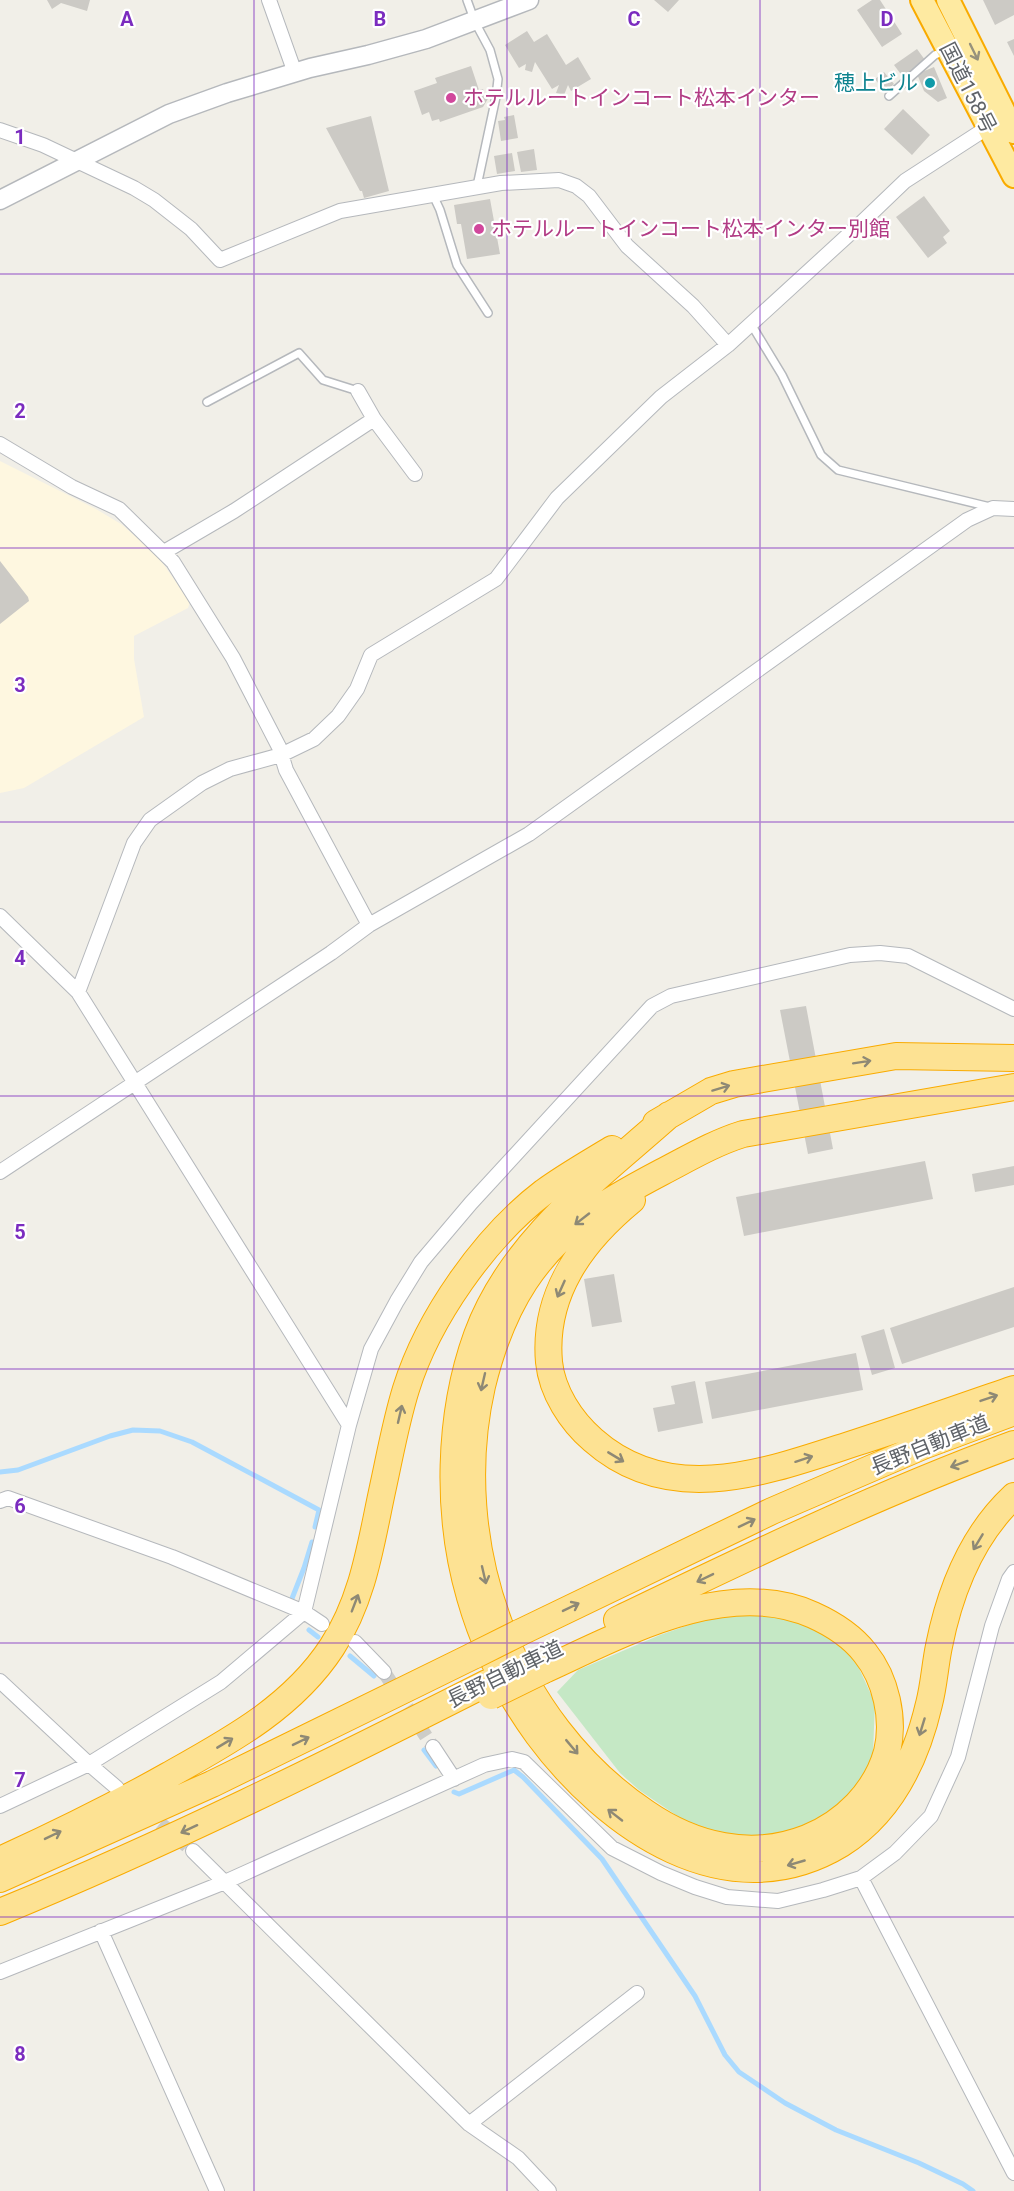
<svg xmlns="http://www.w3.org/2000/svg" width="1014" height="2191" viewBox="0 0 1014 2191" font-family="Roboto,'Noto Sans JP',sans-serif">
  <style>
    .commercial { fill: #fef7e0 }
    .green { fill: #c5e8c5 }
    .lines { fill: none; stroke-linecap: round; stroke-linejoin: round }
    .stream { stroke: #aadaff; stroke-width: 5 }
    .building { fill: #cccac5 }
    .minor-tunnel { stroke: #ccccc8; stroke-width: 14; stroke-dasharray: 14 7; stroke-linecap: butt }
    .service-casing { stroke: #b5b8bc; stroke-width: 10 }
    .minor-casing { stroke: #b5b8bc; stroke-width: 16 }
    .tertiary-casing { stroke: #b5b8bc; stroke-width: 21 }
    .trunk-casing { stroke: #f9ab00; stroke-width: 26 }
    .motorway-casing { stroke: #f9ab00; stroke-width: 28 }
    .service { stroke: #fff; stroke-width: 7 }
    .minor { stroke: #fff; stroke-width: 14 }
    .tertiary { stroke: #fff; stroke-width: 18 }
    .trunk { stroke: #feeaa1; stroke-width: 22 }
    .motorway { stroke: #fde293; stroke-width: 26 }
    .motorway-bridge-casing { stroke: #f9ab00; stroke-width: 28; stroke-linecap: butt }
    .motorway-bridge { stroke: #fde293; stroke-width: 26 }
    .oneway { stroke: #97927c }
    .oneway2 { stroke: #8e8975 }
    .grid { fill: none; stroke: #7b2cbf; stroke-width: 1.5; stroke-opacity: 0.55 }
    .culture-dot { fill: #0f9aa8; stroke: #fff; stroke-width: 2 }
    .hotel-dot { fill: #d1479c; stroke: #fff; stroke-width: 2 }
    .labels { text-anchor: middle; stroke-width: 4.5; stroke-linejoin: round; paint-order: stroke }
    .culture-label { font-size: 21px; fill: #0d838f; stroke: #fff; text-anchor: end }
    .street-label { font-size: 21px; fill: #5f6368; stroke: #fff }
    .hotel-label { font-size: 21px; fill: #b23c85; stroke: #fff; text-anchor: start }
    .grid-label { font-size: 20px; text-anchor: middle; font-weight: bold; fill: #7b2cbf; stroke: #fff; stroke-width: 4.5; stroke-linejoin: round; paint-order: stroke }
  </style>
  <rect width="100%" height="100%" fill="#f1efe8"/>
  <path class="commercial" d="M0 461 96 509 121 524 157 555 190 602 188 608 134 636V659L144 717 24 788 0 793Z"/>
  <path class="green" d="M748 1615 789 1616 827 1630 852 1653 875 1703 873 1753 866 1780 839 1808 795 1836 722 1838 689 1824 639 1790 620 1773 557 1692 578 1670 660 1635 709 1618Z"/>
  <g class="lines">
    <path class="stream" d="M0 1472 18 1470 110 1436 133 1430 160 1431 192 1442 319 1510 315 1527
      M291 1601 304 1568 312 1542
      M309 1630 318 1637
      M350 1656 374 1676
      M424 1750 436 1766
      M454 1792 459 1794 514 1770 523 1777 602 1859 695 1996 725 2055 739 2072 785 2103 836 2130 919 2163 963 2184 973 2191"/>
  </g>
  <path class="building" d="M47 0H90L87 11 61 3 52 9Z
    M654 0H679L668 12Z
    M872 0H880L902 34 882 47 857 10Z
    M983 0H1014V15L995 25Z
    M527 31 534 42 547 34 566 65 578 57 591 79 571 91 568 85 564 95 556 93 559 85 552 89 535 62 532 72 525 70 526 64 519 68 505 45Z
    M1014 39V56L1007 42Z
    M917 49 925 60 903 77 894 65Z
    M471 66 479 90 483 89 485 95 489 97 483 107 440 122 439 119 432 121 429 112 422 115 414 91 437 83 435 78Z
    M934 67 947 98 938 102 924 91 917 74Z
    M884 72 894 84 885 92 875 79Z
    M903 109 930 135 912 155 884 129Z
    M514 115 518 138 501 141 498 121 505 120 504 117Z
    M371 116 389 191 364 198 362 191H360L326 128Z
    M534 149 537 170 521 172 517 152Z
    M512 153 515 171 497 174 494 156Z
    M924 196 950 231 943 237 947 243 928 258 896 217Z
    M490 199 500 254 467 259 461 224H457L454 205Z
    M0 561 28 597 29 601 0 624Z
    M806 1006 833 1149 808 1154 780 1010Z
    M925 1161 933 1199 744 1236 736 1197Z
    M1014 1166V1185L975 1192 972 1174Z
    M614 1274 622 1322 592 1327 584 1279Z
    M1014 1287V1327L902 1364 890 1328Z
    M884 1329 895 1368 872 1375 861 1336Z
    M856 1353 863 1390 712 1419 705 1382Z
    M695 1381 703 1423 658 1432 653 1408 675 1404 671 1386Z"/>
  <g class="lines">
    <path class="minor-tunnel" d="M384 1672 433 1747
      M144 1810 193 1851"/>
    <defs>
      <path id="service" d="M467 0 475 22 490 50 498 79 496 97 477 186
        M889 96 935 55 944 51
        M433 195 440 210 457 265 488 313
        M751 324 782 375 821 455 838 470 990 507
        M207 402 299 353 323 380 358 391"/>
      <path id="minor" d="M269 0 295 73
        M0 130 43 145 134 188 154 200 191 229 220 260 340 211 501 183 559 180 576 186 589 196 627 246 693 306 728 345
        M358 391 374 419 415 474
        M0 444 72 487 119 509 173 562 233 658 279 747 286 770 369 925
        M164 552 234 511 374 419
        M0 916 78 992 349 1425
        M78 992 134 843 150 820 202 783 230 769 281 755 314 739 338 716 357 689 371 655 496 579 557 498 661 397 728 345 857 227 905 181 993 124
        M0 1172 331 953 369 925 529 834 967 520 993 508 1014 509
        M0 1501 8 1498 172 1557 304 1612 322 1624
        M355 1642 384 1672
        M0 1681 89 1764 117 1788
        M433 1747 454 1779
        M0 1806 89 1764 221 1682 304 1612 349 1425 371 1349 397 1301 421 1262 471 1203 652 1006 671 996 850 955 880 953 908 956 1014 1009
        M193 1851 469 2124 518 2158 549 2191
        M861 1878 1014 2173
        M101 1931 217 2191
        M0 1972 225 1882 484 1765 512 1759 524 1762 612 1848 661 1873 695 1887 727 1897 778 1901 823 1890 861 1878 895 1853 931 1816 958 1757 992 1626 1009 1579 1014 1572
        M469 2124 637 1993"/>
      <path id="tertiary" d="M0 200 169 114 227 93 310 68 368 55 426 39 529 0"/>
      <path id="trunk" d="M922 0 1014 176
        M948 0 1014 132"/>
      <path id="motorway" d="M669 1115C596 1180 512 1240 477 1335 448 1415 446 1515 470 1597 484 1646 508 1694 538 1735 606 1827 727 1913 841 1844 890 1813 916 1760 929 1704 934 1685 935 1665 939 1646 950 1591 972 1535 1014 1496
        M656 1123 711 1091 734 1084 896 1056 1014 1058
        M632 1200C581 1242 543 1294 549 1362 552 1392 571 1421 593 1440 671 1509 768 1471 855 1443 908 1426 961 1407 1014 1389
        M617 1620C748 1557 878 1494 1014 1444
        M519 1633 772 1511 923 1446 1014 1412
        M544 1670C621 1635 726 1576 813 1615 833 1624 851 1635 865 1653 886 1679 895 1719 887 1752 876 1792 844 1823 807 1838 751 1860 694 1846 646 1813 510 1722 446 1544 482 1386 491 1349 504 1313 525 1281 562 1226 605 1202 662 1172 689 1158 714 1143 743 1134L1014 1087
        M0 1860C57 1834 114 1806 169 1775 230 1741 293 1707 332 1647 364 1598 371 1542 383 1487 390 1455 396 1421 406 1389 428 1318 485 1237 544 1192 566 1176 589 1163 612 1149
        M0 1879 212 1784 475 1655
        M0 1912C166 1844 327 1764 487 1683"/>
    </defs>
    <use href="#service" class="service-casing"/>
    <use href="#minor" class="minor-casing"/>
    <use href="#tertiary" class="tertiary-casing"/>
    <use href="#trunk" class="trunk-casing"/>
    <use href="#motorway" class="motorway-casing"/>
    <use href="#service" class="service"/>
    <use href="#minor" class="minor"/>
    <use href="#tertiary" class="tertiary"/>
    <use href="#trunk" class="trunk"/>
    <use href="#motorway" class="motorway"/>
    <defs>
      <path id="motorway-bridge" d="M475 1655 519 1633
        M491 1696 544 1670"/>
    </defs>
    <use href="#motorway-bridge" class="motorway-bridge-casing"/>
    <use href="#motorway-bridge" class="motorway-bridge"/>
  </g>
  <defs><path id="oneway-shaft" d="M-6 0H5M1.5-3L5.5 0L1.5 3" fill="none" stroke-width="1.6" stroke-linecap="round" stroke-linejoin="round" transform="scale(1.5)"/></defs>
  <use class="oneway" href="#oneway-shaft" transform="translate(974 52) rotate(64)"/>
  <g class="oneway2">
    <use href="#oneway-shaft" transform="translate(862 1062) rotate(-9)"/>
    <use href="#oneway-shaft" transform="translate(721 1088) rotate(-17)"/>
    <use href="#oneway-shaft" transform="translate(582 1219) rotate(142)"/>
    <use href="#oneway-shaft" transform="translate(561 1289) rotate(114)"/>
    <use href="#oneway-shaft" transform="translate(483 1382) rotate(103)"/>
    <use href="#oneway-shaft" transform="translate(989 1398) rotate(-19)"/>
    <use href="#oneway-shaft" transform="translate(400 1414) rotate(-77)"/>
    <use href="#oneway-shaft" transform="translate(616 1457) rotate(31)"/>
    <use href="#oneway-shaft" transform="translate(804 1459) rotate(-18)"/>
    <use href="#oneway-shaft" transform="translate(959 1464) rotate(160)"/>
    <use href="#oneway-shaft" transform="translate(747 1523) rotate(-26)"/>
    <use href="#oneway-shaft" transform="translate(978 1542) rotate(121)"/>
    <use href="#oneway-shaft" transform="translate(484 1575) rotate(77)"/>
    <use href="#oneway-shaft" transform="translate(705 1578) rotate(154)"/>
    <use href="#oneway-shaft" transform="translate(355 1603) rotate(-69)"/>
    <use href="#oneway-shaft" transform="translate(571 1607) rotate(-26)"/>
    <use href="#oneway-shaft" transform="translate(922 1727) rotate(107)"/>
    <use href="#oneway-shaft" transform="translate(301 1741) rotate(-26)"/>
    <use href="#oneway-shaft" transform="translate(225 1743) rotate(-31)"/>
    <use href="#oneway-shaft" transform="translate(572 1747) rotate(50)"/>
    <use href="#oneway-shaft" transform="translate(615 1815) rotate(-142)"/>
    <use href="#oneway-shaft" transform="translate(189 1829) rotate(155)"/>
    <use href="#oneway-shaft" transform="translate(53 1835) rotate(-26)"/>
    <use href="#oneway-shaft" transform="translate(796 1863) rotate(164)"/>
  </g>
  <path class="grid" d="M254 0V2191M507 0V2191M760 0V2191M0 274H1014M0 548H1014M0 822H1014M0 1096H1014M0 1369H1014M0 1643H1014M0 1917H1014"/>
  <circle class="culture-dot" cx="930" cy="83" r="6"/>
  <g class="hotel-dot">
    <circle cx="451" cy="98" r="6"/>
    <circle cx="479" cy="229" r="6"/>
  </g>
  <g class="labels">
    <g class="culture-label">
      <text x="918" y="90">穂上ビル</text>
    </g>
    <g class="street-label">
      <text transform="translate(968 88) rotate(63)" y="7">国道158号</text>
      <text transform="translate(930 1445) rotate(-22)" y="7">長野自動車道</text>
      <text transform="translate(505 1674) rotate(-26)" y="7">長野自動車道</text>
    </g>
    <g class="hotel-label">
      <text x="463" y="105">ホテルルートインコート松本インター</text>
      <text x="491" y="236">ホテルルートインコート松本インター別館</text>
    </g>
  </g>
  <g class="grid-label">
    <text x="127" y="26">A</text>
    <text x="380" y="26">B</text>
    <text x="634" y="26">C</text>
    <text x="887" y="26">D</text>
    <text x="20" y="144">1</text>
    <text x="20" y="418">2</text>
    <text x="20" y="692">3</text>
    <text x="20" y="965">4</text>
    <text x="20" y="1239">5</text>
    <text x="20" y="1513">6</text>
    <text x="20" y="1787">7</text>
    <text x="20" y="2061">8</text>
  </g>
</svg>
